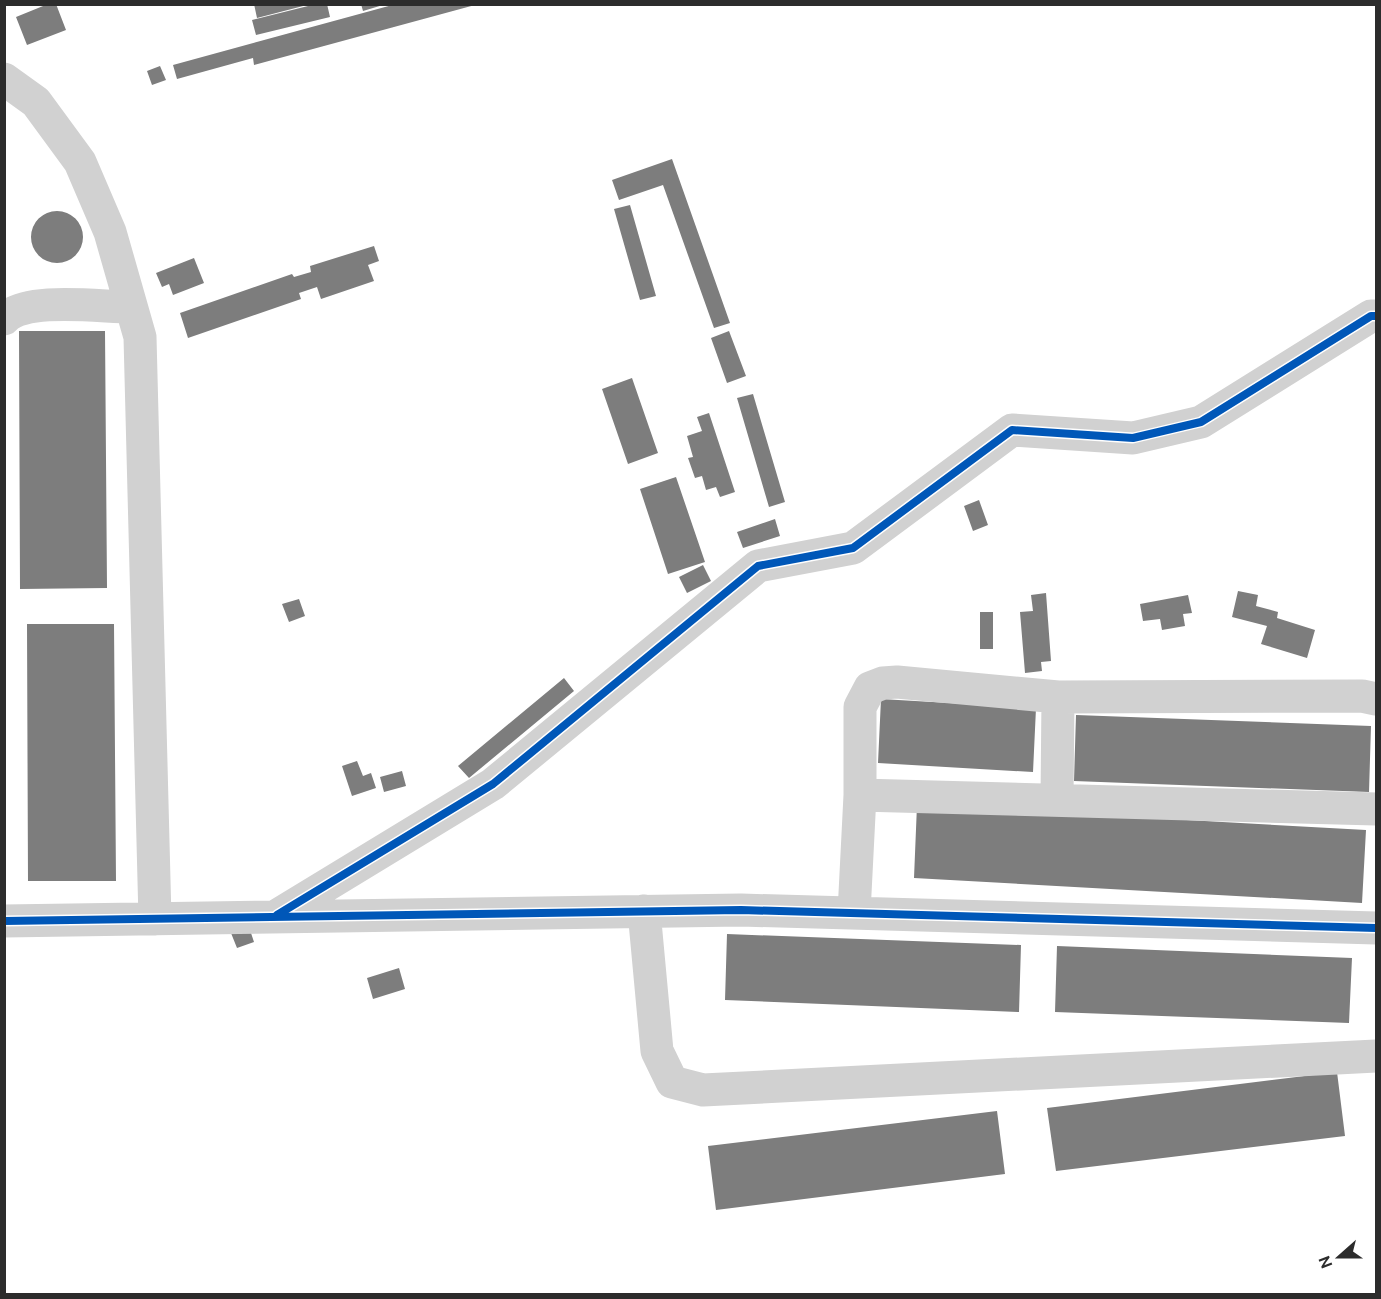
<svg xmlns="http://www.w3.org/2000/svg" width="1381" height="1299" viewBox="0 0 1381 1299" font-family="Ubuntu,sans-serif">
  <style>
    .building { fill: #7d7d7d }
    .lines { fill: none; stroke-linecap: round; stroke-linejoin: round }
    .minor { stroke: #d1d1d1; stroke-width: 33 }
    .cycleway-casing { stroke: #fff; stroke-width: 11 }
    .cycleway { stroke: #0057b8; stroke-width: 8 }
  </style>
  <rect width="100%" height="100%" fill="#fff"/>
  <path class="building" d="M48 4H56L66 30 27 45 16 17Z
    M254 4H306L307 5 257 18Z
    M316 4H327L330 17 256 35 252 20Z
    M361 4H383V5L363 11Z
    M396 4 475 5 254 65 253 58 177 79 173 65Z
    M160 66 166 80 152 85 147 71Z
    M672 159 730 323 714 328 663 185 619 200 612 180Z
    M630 205 656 296 640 300 614 209Z
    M31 237a26 26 0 1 1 52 0a26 26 0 1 1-52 0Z
    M374 246 379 261 368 265 374 281 321 299 317 287 299 293 301 299 188 338 180 313 292 274 294 277 311 272 310 266Z
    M194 258 204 283 173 295 169 284 162 287 156 273Z
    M19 331H105L107 588 20 589Z
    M729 331 746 376 727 383 711 338Z
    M632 378 658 453 628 464 602 389Z
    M753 394 785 502 769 507 737 398Z
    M709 413 735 492 720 497 716 487 706 490 702 476 695 478 688 458 693 457 687 436 702 431 697 417Z
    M676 477 705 562 668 574 640 489Z
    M979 500 988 525 973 531 964 506Z
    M775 519 780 536 743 548 737 532Z
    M703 565 711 581 687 593 679 577Z
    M1238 591 1258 595 1256 606 1278 612 1277 618 1315 630 1307 658 1261 644 1267 626 1232 617Z
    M1046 593 1051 661 1041 662 1042 671 1025 673 1020 612 1033 611 1031 595Z
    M1188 595 1192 613 1183 614 1185 626 1162 630 1160 619 1143 621 1140 604Z
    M299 599 305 616 289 622 282 604Z
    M980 612H993V649H980Z
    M27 624H114L116 881H28Z
    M564 678 574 691 469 778 458 766Z
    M881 699 1036 708 1033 772 878 763Z
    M1076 715 1371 726 1369 792 1074 781Z
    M357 761 363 776 371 773 376 788 352 796 342 766Z
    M402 771 406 786 384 792 380 777Z
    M917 805 1366 830 1362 903 914 878Z
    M249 927 254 942 237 948 231 933Z
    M727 934 1021 945 1019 1012 725 1000Z
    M1057 946 1352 958 1349 1023 1055 1012Z
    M399 968 405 989 373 999 367 978Z
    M1337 1072 1345 1136 1056 1171 1047 1108Z
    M997 1111 1005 1174 716 1210 708 1146Z"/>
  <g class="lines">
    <path class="minor" d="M4 79 36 102 80 162 110 232 140 337 155 919
      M4 319C26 296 100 307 131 307
      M860 795 1376 809
      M1057 799 1058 697 1362 696 1376 699
      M644 911 657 1051 672 1082 703 1090 1376 1056
      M854 913 860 795V707L870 688 883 683 897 682 1058 697
      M276 916 493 784 758 566 853 548 1012 430 1133 438 1201 422 1371 316H1376
      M4 921 741 910 1376 928"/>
    <defs>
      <path id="cycleway" d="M277 915 493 784 758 566 853 548 1012 430 1133 438 1201 422 1371 316H1376
        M4 921 741 910 1376 928"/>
    </defs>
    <use href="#cycleway" class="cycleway-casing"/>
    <use href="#cycleway" class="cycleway"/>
  </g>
  <rect width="1381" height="1299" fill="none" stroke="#2c2c2c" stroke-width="12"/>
  <g transform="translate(1339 1257) rotate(249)" stroke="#ffffff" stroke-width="4.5" paint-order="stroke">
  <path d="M0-4.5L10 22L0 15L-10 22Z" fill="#2c2c2c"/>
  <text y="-9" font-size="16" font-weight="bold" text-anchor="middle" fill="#2c2c2c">N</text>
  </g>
</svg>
